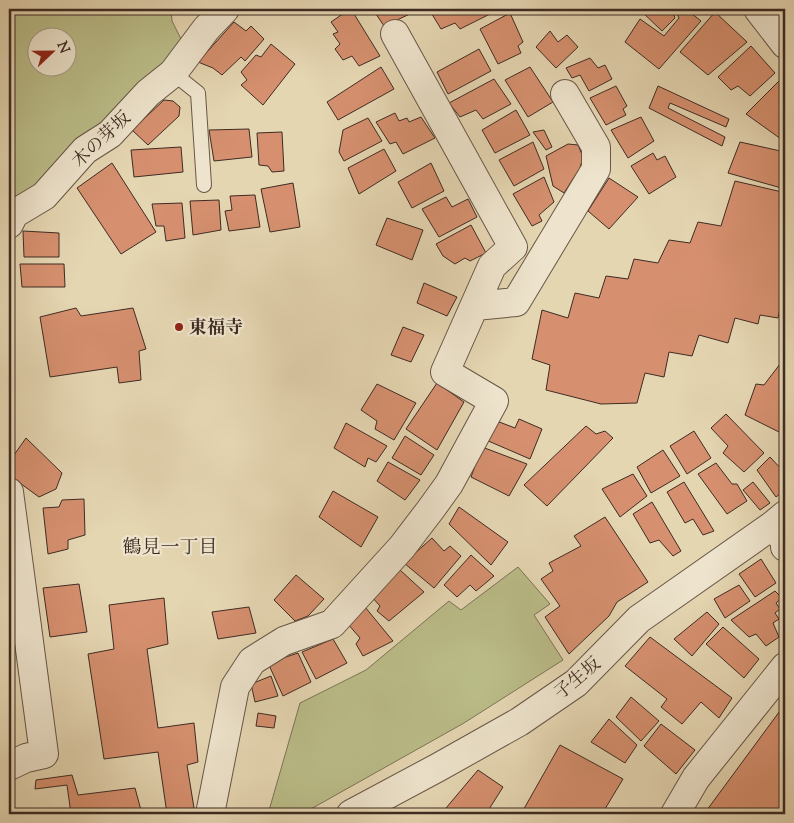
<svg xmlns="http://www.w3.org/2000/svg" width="794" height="823" viewBox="0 0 794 823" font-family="'Sorts Mill Goudy','Noto Serif JP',serif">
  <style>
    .green { fill: #babc88; stroke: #7c7456; fill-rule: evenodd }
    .building { fill: #d6906f; stroke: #3e2b23 }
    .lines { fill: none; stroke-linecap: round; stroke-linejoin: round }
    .service-casing { stroke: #685647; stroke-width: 16 }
    .minor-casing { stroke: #685647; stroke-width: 30 }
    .service { stroke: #eee4cd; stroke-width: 14 }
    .minor { stroke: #eee4cd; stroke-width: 28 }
    .poi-dot { fill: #8f2418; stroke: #eee4cd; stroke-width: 2 }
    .labels { text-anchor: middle; stroke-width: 4.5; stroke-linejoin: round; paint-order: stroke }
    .street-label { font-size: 18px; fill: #3e2b23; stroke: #eee4cd }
    .poi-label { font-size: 18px; font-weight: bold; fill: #3e2b23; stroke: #eee4cd; text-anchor: start }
    .neighbourhood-label { font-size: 19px; fill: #3e2b23; stroke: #eee4cd }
  </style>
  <rect width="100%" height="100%" fill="#e5d6b2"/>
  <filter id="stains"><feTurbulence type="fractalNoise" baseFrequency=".004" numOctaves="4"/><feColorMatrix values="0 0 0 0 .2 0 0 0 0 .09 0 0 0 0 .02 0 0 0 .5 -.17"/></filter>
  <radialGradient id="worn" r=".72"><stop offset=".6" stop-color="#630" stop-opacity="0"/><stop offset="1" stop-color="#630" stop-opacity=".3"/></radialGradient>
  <path class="green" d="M9 9H171L172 21 184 45 9 216ZM38 38H68V68H38Z
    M518 567 550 604 534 615 563 660 464 723 302 814H268L300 703 366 670 449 601 461 610Z"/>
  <path class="building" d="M350 9H351L380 56 359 66 352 56 343 60 335 49 340 44 333 34 338 32 331 22Z
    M367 9H409L412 13 384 26 374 11 369 12Z
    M436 9H492L494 12 460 29 455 23 441 29 430 11Z
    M639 9H668L673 13 675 18 662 31Z
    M683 9H686L701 21 659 69 625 42 640 19 664 36 679 18 677 14Z
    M715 12 747 42 708 75 680 52Z
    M510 13 523 42 518 46 521 53 498 64 480 29Z
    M234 22 246 31 251 26 264 39 245 61 241 57 222 75 213 68 198 62Z
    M550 31 558 42 567 35 578 47 556 68 536 47Z
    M271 44 295 64 263 105 241 85 247 80 241 72 256 55 261 57Z
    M751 46 775 73 750 96 738 86 731 90 718 77Z
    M479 49 491 71 448 94 437 72Z
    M590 58 598 68 605 65 612 79 589 91 580 75 572 78 566 68Z
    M381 67 394 89 338 120 327 102Z
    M530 67 553 102 528 117 505 80Z
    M784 76 785 77V140L781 139 746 114Z
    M494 79 511 104 483 119 476 110 460 117 449 103Z
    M616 86 627 106 623 109 626 115 606 125 590 98Z
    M658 86 729 119 726 127 670 103 668 108 725 137 722 146 649 108Z
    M164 100 173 101 180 107 179 116 148 145 132 130Z
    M516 110 530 135 495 153 482 130Z
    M395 113 399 121 407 118 409 122 421 117 435 138 403 154 396 142 390 144 376 122Z
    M641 117 654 141 628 158 611 130Z
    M368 118 382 141 344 161 339 152 343 130Z
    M249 129 252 157 214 161 209 130Z
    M544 130 552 147 546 150 533 132Z
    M282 132 284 171 272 172 268 166 259 165 257 133Z
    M533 142 544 169 514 186 499 160Z
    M740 142 785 152V189L728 173Z
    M568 144 578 145 583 157 580 168 564 193 553 186 546 156Z
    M181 147 183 172 134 177 131 150Z
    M384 149 396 171 359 194 348 168Z
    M653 153 657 160 665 156 676 177 649 194 631 166Z
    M112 163 156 232 121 254 77 188Z
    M431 163 444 191 412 208 398 182Z
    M544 177 554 202 539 215 542 221 532 226 513 194Z
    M609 178 638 197 609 229 588 211Z
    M735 181 782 192V202L785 203V286L778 318 760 315 758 324 735 318 728 343 699 335 692 356 669 352 664 377 645 373 637 403 601 404 546 390 550 365 532 359 542 310 568 318 575 293 599 298 606 276 628 279 634 259 658 263 669 240 690 243 698 222 721 226Z
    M293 183 300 227 270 232 261 189Z
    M255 195 260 227 229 231 225 211 232 210 230 196Z
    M446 197 452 207 468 199 477 217 439 237 422 209Z
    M219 200 221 230 193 235 190 201Z
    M182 203 185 238 166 241 164 226H156L152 204Z
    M387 218 423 230 412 260 376 245Z
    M471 225 486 253 470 261 465 258 455 264 443 256 436 244Z
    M23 231 59 233V257H24Z
    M20 264H64L65 287H22Z
    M424 283 457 297 447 316 417 303Z
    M76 308 81 316 133 308 146 349 139 351 141 380 119 383 117 367 50 377 40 317Z
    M403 327 424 335 411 362 391 355Z
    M785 363V435L745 415 756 384 764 385 780 364Z
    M437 383 464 402 437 450 406 429Z
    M377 384 416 403 394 440 375 429 377 421 361 410Z
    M726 414 764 453 744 472 723 453 728 446 711 428Z
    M519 419 542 429 530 459 486 440 494 420 515 428Z
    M346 423 387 446 376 462 368 458 365 467 334 448Z
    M586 426 596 434 605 431 613 438 547 506 524 485Z
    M694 431 711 458 687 474 670 446Z
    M405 436 434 455 421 475 392 458Z
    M26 438 62 473 56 489 39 497 9 475V462Z
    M482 447 527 464 509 496 471 477Z
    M663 450 680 476 651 493 637 467Z
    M770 457 785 473V490L776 497 757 470Z
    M388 462 420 480 405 500 377 481Z
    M716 463 732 484H737L747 501 727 514 698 474Z
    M633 474 647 496 620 517 602 489Z
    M684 482 714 531 703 535 693 519 685 523 667 492Z
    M753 482 770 503 760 510 743 490Z
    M333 491 378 517 361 547 319 517Z
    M84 499 85 535 68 540V549L48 554 43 508 59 507 62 500Z
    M652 502 681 551 673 556 659 540 650 543 633 514Z
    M459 507 508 542 491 565 449 524Z
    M605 517 648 582 617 602 609 616 569 654 545 617 560 606 541 579 553 571 549 563 581 546 574 536Z
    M432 538 444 551 450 546 461 556 434 588 404 563Z
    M471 555 494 576 476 591 470 585 457 597 444 585Z
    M761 559 776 583 755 597 739 574Z
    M400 570 424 592 389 621 377 611 380 606 371 596Z
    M296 575 324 599 308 616 295 621 274 600Z
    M79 584 87 632 50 637 43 588Z
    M739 585 750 601 725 618 714 599Z
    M775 591 782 598 776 603 780 609 775 613 779 619 773 623 779 637 766 646 756 634 749 637 731 620Z
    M164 598 168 644 147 649 158 728 194 723 198 762 187 765 194 808 181 814H167L158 752 104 759 88 654 114 649 109 605Z
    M249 607 256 633 218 639 212 612Z
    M365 607 393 641 363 656 356 644 360 638 347 623Z
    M707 612 719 624 692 656 674 639Z
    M723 627 759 659 744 678 706 644Z
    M650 637 732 698 719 718 701 702 682 724 661 707 667 699 625 666Z
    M333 639 347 663 316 679 302 652Z
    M298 653 311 682 283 696 268 663Z
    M271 676 278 696 255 702 251 684Z
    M631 697 659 721 641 741 616 717Z
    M785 704V814H704Z
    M258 713 276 716 274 728 256 726Z
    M609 719 637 745 625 763 591 742Z
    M661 724 695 750 676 774 644 746Z
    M560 745 623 779 602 814H521Z
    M478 770 503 787 486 814H441Z
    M72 775 78 795 135 788 142 814H71L67 785 35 789 36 780Z"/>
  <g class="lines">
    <defs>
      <path id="service" d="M173 73 198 93 204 185"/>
      <path id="minor" d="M758 9 785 44
        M9 224 14 214 44 196 85 150 110 134 148 93 173 73 206 29 225 9
        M475 306 516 302 596 169V147L565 94
        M9 492 44 754 26 758 9 766
        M773 525 785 541V547
        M210 814 235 687 252 661 284 641 332 624 402 547 431 509 449 484 494 401 445 372 492 266 513 247 395 34
        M351 814 437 768 519 722 576 683 639 619 773 525 785 515
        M675 814 696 778 785 667"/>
    </defs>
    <use href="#service" class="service-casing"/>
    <use href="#minor" class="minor-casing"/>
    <use href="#service" class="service"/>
    <use href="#minor" class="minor"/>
  </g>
  <circle class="poi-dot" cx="179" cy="327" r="5"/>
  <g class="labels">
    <g class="street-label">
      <text transform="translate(101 139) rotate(-43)" y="6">木の芽坂</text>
      <text transform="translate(577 678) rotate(-40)" y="6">子生坂</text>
    </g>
    <g class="poi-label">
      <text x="189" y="333">東福寺</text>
    </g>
    <g class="neighbourhood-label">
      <text x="170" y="553">鶴見一丁目</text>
    </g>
  </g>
  <rect width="794" height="823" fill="none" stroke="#e5d6b2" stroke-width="30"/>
  <rect x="10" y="10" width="774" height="803" fill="none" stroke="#3e2b23" stroke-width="2.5"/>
  <rect x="15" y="15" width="764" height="793" fill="none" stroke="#3e2b23"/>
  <g transform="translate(52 52) rotate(68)"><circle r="24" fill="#eee4cd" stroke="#a89a89"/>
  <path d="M0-4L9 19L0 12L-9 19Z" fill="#8f2418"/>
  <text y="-8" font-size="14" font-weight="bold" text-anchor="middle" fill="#3e2b23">N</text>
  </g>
  <rect width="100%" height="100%" filter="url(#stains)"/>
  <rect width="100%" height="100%" fill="url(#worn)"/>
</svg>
